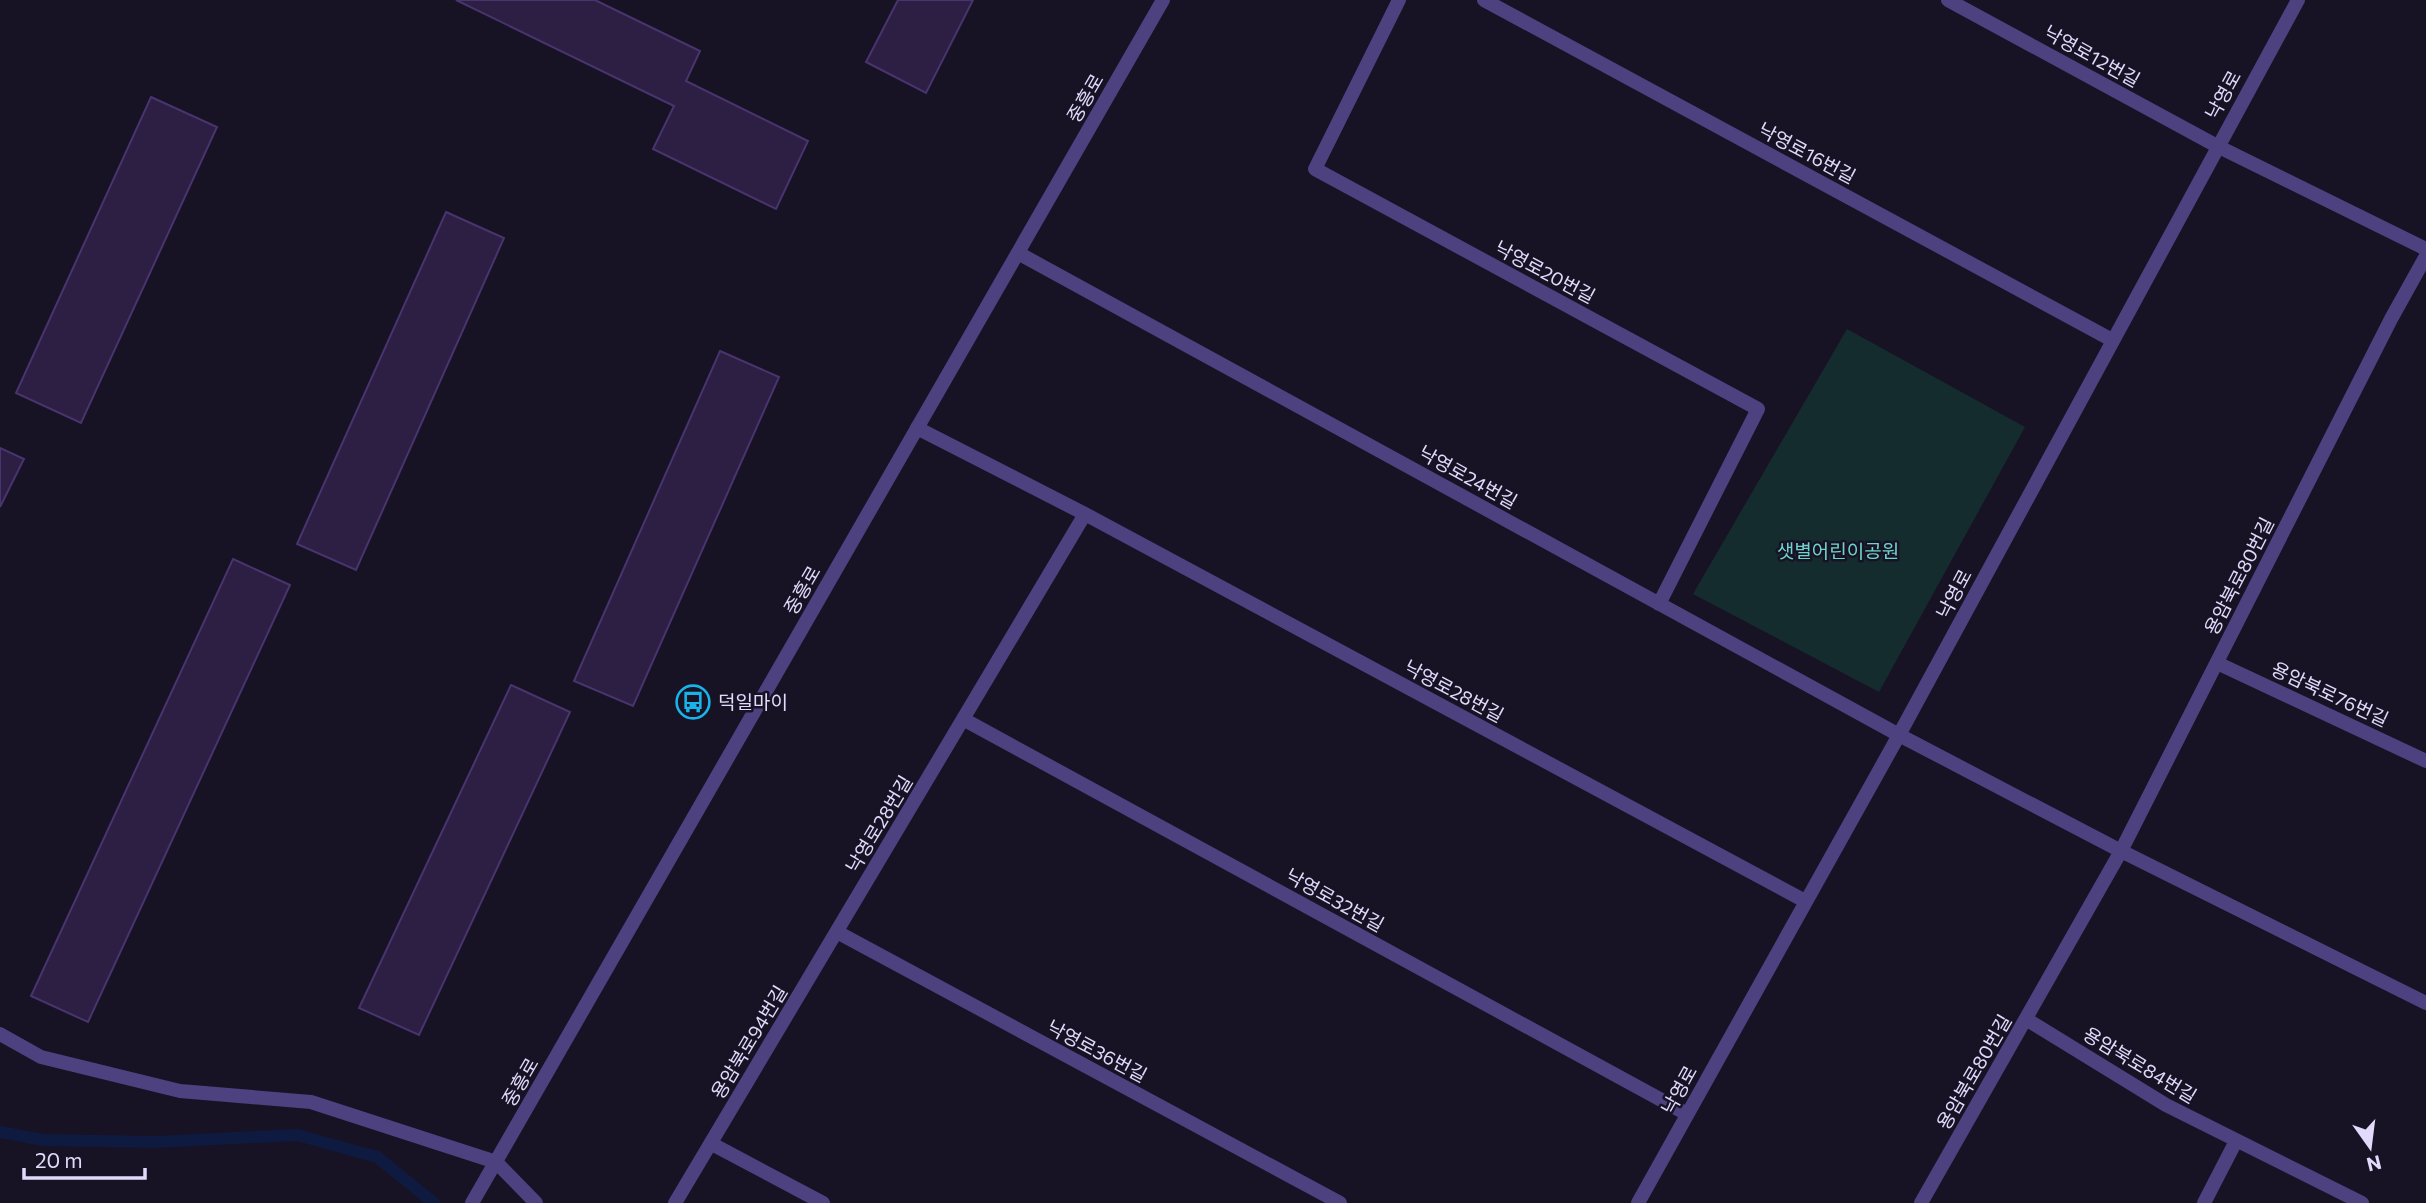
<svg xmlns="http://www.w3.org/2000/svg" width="2426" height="1203" viewBox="0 0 2426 1203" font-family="Commissioner,'Noto Sans KR',sans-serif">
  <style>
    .green { fill: #152c2f }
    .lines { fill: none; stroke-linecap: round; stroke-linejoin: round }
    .stream { stroke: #0f1a40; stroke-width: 12 }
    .building { fill: #2d1f44; stroke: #48346e; stroke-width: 2 }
    .minor { stroke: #4d4180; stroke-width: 14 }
    .tertiary { stroke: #4d4180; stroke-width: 14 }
    .labels { text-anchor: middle; stroke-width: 5; stroke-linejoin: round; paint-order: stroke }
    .street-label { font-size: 19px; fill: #e2d9fb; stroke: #181225 }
    .park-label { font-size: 19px; fill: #6cd5cb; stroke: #181225 }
    .poi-label { font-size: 19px; fill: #e2d9fb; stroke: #181225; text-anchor: start }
  </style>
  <rect width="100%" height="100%" fill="#181225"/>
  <path class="green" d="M1847 329 2025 427 1879 692 1693 594Z"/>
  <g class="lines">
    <path class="stream" d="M0 1132 43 1140 155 1142 297 1135 377 1157 434 1203"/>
  </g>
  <path class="building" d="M456 0H595L700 51 686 81 808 141 776 209 653 149 674 106Z
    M898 0H973L926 93 866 62Z
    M151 97 217 127 81 423 16 393Z
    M446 212 504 238 356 570 297 544Z
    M720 351 779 377 633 706 574 681Z
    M0 448 24 459 0 507Z
    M233 559 290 585 88 1022 31 996Z
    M511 685 570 712 419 1035 359 1008Z"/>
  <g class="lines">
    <path class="minor" d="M1399 0 1315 169 1758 409 1659 604
      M1484 0 2112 340
      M1948 0 2217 146 2426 249
      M1018 253 1899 735 2121 851 2426 1003
      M917 428 1085 514 1805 901
      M2217 663 2426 761
      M963 719 1687 1114
      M837 932 1340 1203
      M2026 1019 2166 1105 2362 1203
      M0 1034 41 1057 180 1091 311 1102 496 1162 536 1203
      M712 1144 823 1203
      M675 1203 1085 514
      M1921 1203 2121 851 2391 319 2426 256
      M2204 1203 2236 1141"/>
    <path class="tertiary" d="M472 1203 1163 0
      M1638 1203 1899 735 2298 0"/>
  </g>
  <defs>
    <symbol id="bus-ring" viewBox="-11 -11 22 22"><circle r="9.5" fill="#181225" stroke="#18b4e9" stroke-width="1.5"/><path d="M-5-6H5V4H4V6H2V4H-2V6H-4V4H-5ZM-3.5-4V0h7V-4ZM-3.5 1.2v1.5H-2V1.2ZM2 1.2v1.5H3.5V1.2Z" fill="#18b4e9"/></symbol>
  </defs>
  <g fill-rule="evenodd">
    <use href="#bus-ring" x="674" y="683" width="38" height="38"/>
  </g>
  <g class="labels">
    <g class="street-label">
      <text transform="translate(2092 56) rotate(29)" y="7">낙영로12번길</text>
      <text transform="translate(2223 95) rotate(-61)" y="7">낙영로</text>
      <text transform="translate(1085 98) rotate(-60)" y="7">중흥로</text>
      <text transform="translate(1807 153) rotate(28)" y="7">낙영로16번길</text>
      <text transform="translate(1545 272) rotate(28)" y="7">낙영로20번길</text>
      <text transform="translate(1468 477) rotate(29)" y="7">낙영로24번길</text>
      <text transform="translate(2239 576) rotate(-63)" y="7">용암북로80번길</text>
      <text transform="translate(802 590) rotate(-60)" y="7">중흥로</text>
      <text transform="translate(1954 594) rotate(-62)" y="7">낙영로</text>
      <text transform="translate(1454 691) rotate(28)" y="7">낙영로28번길</text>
      <text transform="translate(2330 694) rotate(25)" y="7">용암북로76번길</text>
      <text transform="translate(879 824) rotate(-59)" y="7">낙영로28번길</text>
      <text transform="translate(1335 900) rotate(29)" y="7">낙영로32번길</text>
      <text transform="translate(749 1042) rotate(-59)" y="7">용암북로94번길</text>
      <text transform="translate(1097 1051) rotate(28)" y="7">낙영로36번길</text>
      <text transform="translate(2140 1065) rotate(31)" y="7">용암북로84번길</text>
      <text transform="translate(1974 1072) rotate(-60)" y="7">용암북로80번길</text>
      <text transform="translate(520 1082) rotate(-60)" y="7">중흥로</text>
      <text transform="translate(1679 1090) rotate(-61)" y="7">낙영로</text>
    </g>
    <g class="park-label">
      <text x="1838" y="558">샛별어린이공원</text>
    </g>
    <g class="poi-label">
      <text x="718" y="709">덕일마이</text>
    </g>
  </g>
  <g transform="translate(2370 1147) rotate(166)" stroke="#181225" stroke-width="5" paint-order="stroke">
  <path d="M0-5L12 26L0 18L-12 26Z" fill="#e2d9fb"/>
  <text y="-10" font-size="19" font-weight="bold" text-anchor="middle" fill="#e2d9fb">N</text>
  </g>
  <path d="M24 1168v10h121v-10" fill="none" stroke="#e2d9fb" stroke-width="3.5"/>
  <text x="35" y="1168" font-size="21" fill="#e2d9fb" stroke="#181225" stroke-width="5" paint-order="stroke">20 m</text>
</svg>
